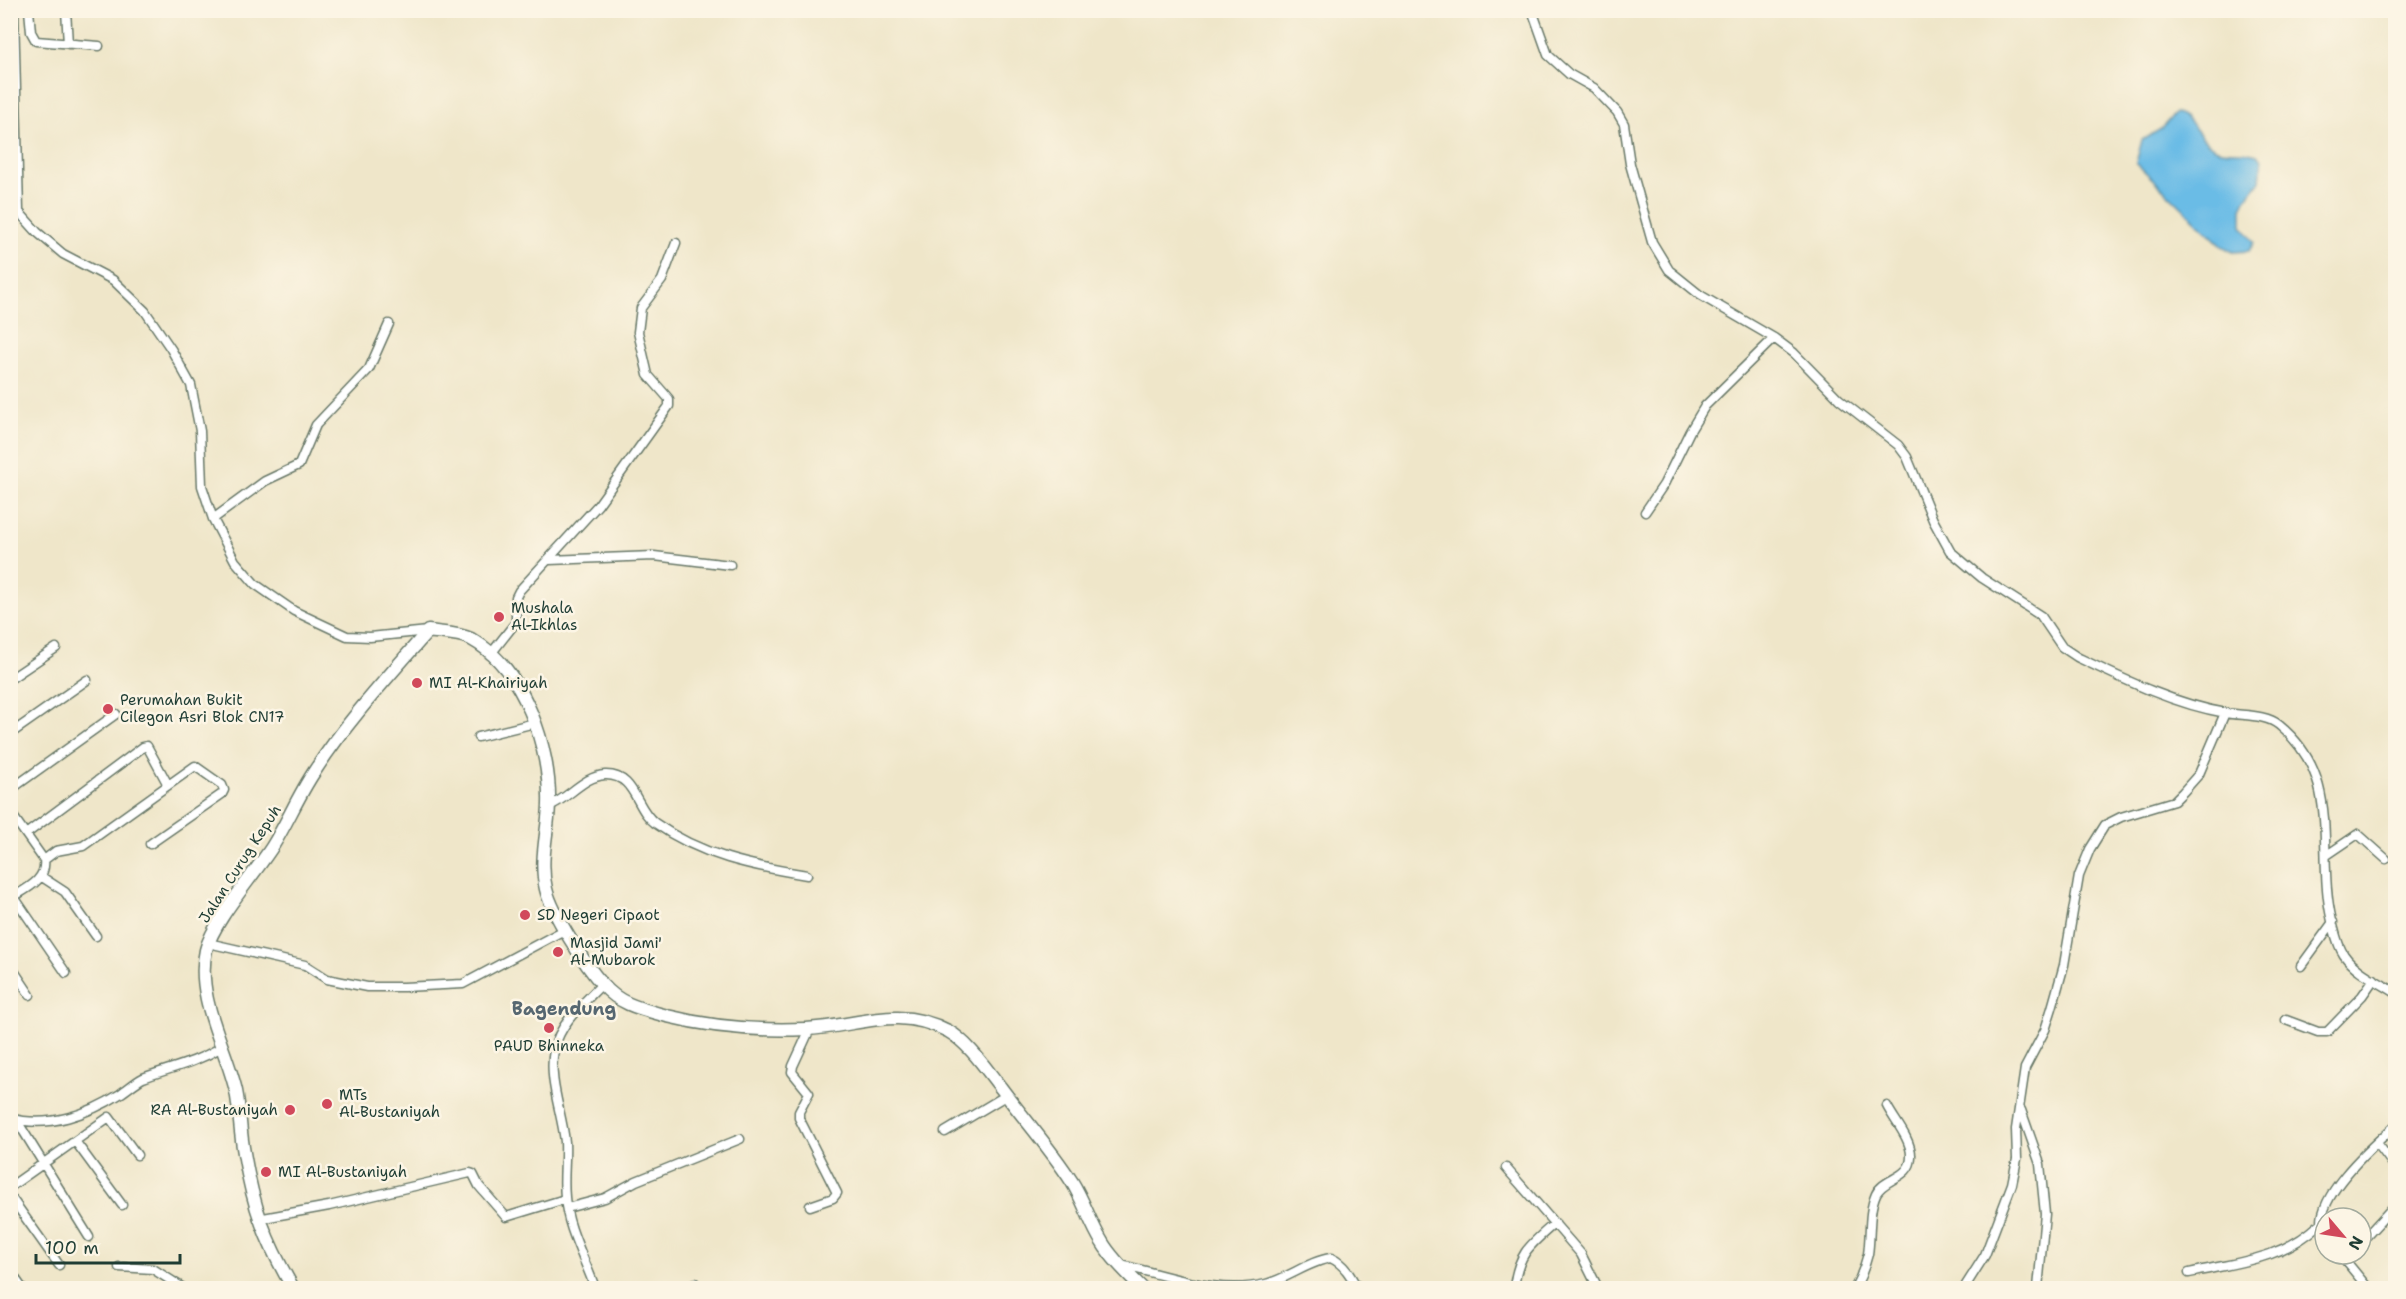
<svg xmlns="http://www.w3.org/2000/svg" width="2406" height="1299" viewBox="0 0 2406 1299" font-family="'Shantell Sans',sans-serif">
  <style>
    .water { fill: #6abce6; stroke: #447c8d; stroke-width: 1.5 }
    .lines { fill: none; stroke-linecap: round; stroke-linejoin: round }
    .street-casing { stroke: #687868; stroke-width: 11 }
    .secondary-casing { stroke: #687868; stroke-width: 15 }
    .street { stroke: #fff; stroke-width: 8 }
    .secondary { stroke: #fff; stroke-width: 12 }
    .poi-dot { fill: #d1495b; stroke: #fcf5e5; stroke-width: 2 }
    .labels { text-anchor: middle; stroke-width: 5; stroke-linejoin: round; paint-order: stroke }
    .poi-label { font-size: 15px; fill: #1f3d34; stroke: #fcf5e5; text-anchor: start }
    .street-label { font-size: 15px; fill: #1f3d34; stroke: #fcf5e5 }
    .quarter-label { font-size: 18px; font-weight: bold; fill: #566771; stroke: #fcf5e5 }
  </style>
  <rect width="100%" height="100%" fill="#fcf5e5"/>
  <filter id="ink" filterUnits="userSpaceOnUse"><feTurbulence type="fractalNoise" baseFrequency=".0167" numOctaves="2"/><feDisplacementMap in="SourceGraphic" scale="12" xChannelSelector="R" yChannelSelector="G"/><feConvolveMatrix kernelMatrix="1 2 1 2 8 2 1 2 1" color-interpolation-filters="sRGB"/></filter>
  <filter id="wash" filterUnits="userSpaceOnUse"><feTurbulence type="fractalNoise" baseFrequency=".008" numOctaves="4" result="noise"/><feDisplacementMap in="SourceGraphic" scale="24" xChannelSelector="R" yChannelSelector="G"/><feGaussianBlur stdDeviation="1.35" result="paint"/><feColorMatrix in="noise" values="0 0 0 0 0 0 0 0 0 0 0 0 0 0 0 0 0 1.4 0 .05"/><feComposite in="paint" operator="in"/></filter>
  <g filter="url(#wash)">
    <rect width="100%" height="100%" fill="#efe6c9"/>
    <path class="water" d="M2175 113C2190 114 2199 139 2213 147 2229 156 2248 145 2262 159L2260 181 2244 201 2242 208V226L2254 242 2249 251 2233 252 2222 246 2136 163 2142 140 2161 129Z"/>
  </g>
  <g filter="url(#ink)">
    <g class="lines">
      <defs>
        <path id="street" d="M14 10 19 212 37 232 63 254 113 280 145 311 171 349 191 385 200 431 202 486 213 519 235 561 255 584 294 611 347 636 370 637 428 631
          M29 10 31 32 36 41 99 46
          M66 10 68 44
          M1532 10 1548 55 1569 74 1594 88 1617 112 1624 124 1630 164 1652 242 1669 270 1700 295 1774 338 1794 353 1839 399 1898 445 1907 457 1933 520 1950 551 1982 578 2041 616 2062 647 2077 657C2125 680 2174 704 2226 713 2242 716 2266 714 2279 725 2345 779 2315 852 2332 921 2335 932 2337 945 2344 955 2357 973 2378 981 2396 993
          M10 203 19 212
          M1645 512 1664 484 1690 431 1705 406 1774 338
          M213 519 265 481 299 465 316 425 369 369 389 324
          M549 560 654 556 730 565
          M490 655 516 622V597L519 591 598 505 669 406V399L648 375 638 332 641 308 662 280 676 243
          M10 679 56 648
          M10 734 87 680
          M478 737 535 723
          M10 790 116 714
          M549 806C568 799 584 776 605 775 636 774 635 809 655 823 701 856 752 866 807 875
          M10 812 44 860C47 881 25 889 10 899
          M26 834 143 747 147 746 167 783
          M2327 855 2358 834 2386 859
          M44 860 56 851 83 846 195 766 222 785 224 790 222 794 150 844
          M42 877 65 892 96 936
          M10 891 66 973
          M208 943 305 965 327 979 367 987H404L463 984 566 929
          M10 965 30 995
          M2301 966 2333 922
          M2286 1020 2318 1032H2327L2362 996 2374 979
          M2021 1110 2040 1164 2045 1214 2038 1288
          M10 1118C48 1129 89 1114 120 1094 128 1089 135 1082 143 1078 170 1068 195 1063 220 1048
          M19 1124 89 1237
          M945 1132 1007 1095
          M75 1141 122 1205
          M2377 1143 2396 1168
          M1506 1168 1581 1254 1598 1288
          M10 1187 109 1117 137 1155
          M10 1196 59 1265
          M810 1206 833 1198 837 1193 799 1118V1112L809 1093 792 1072 793 1066 810 1029
          M567 1208 605 1198 636 1181 740 1139
          M258 1219 329 1206 470 1173 473 1174 479 1186 506 1217 565 1199
          M2325 1235C2307 1203 2372 1146 2396 1125
          M2361 1242 2396 1204
          M2340 1254 2368 1288
          M1120 1265C1169 1275 1216 1296 1266 1284 1289 1278 1309 1261 1331 1258 1344 1264 1351 1276 1357 1288
          M119 1267 153 1269 183 1288
          M10 1271 22 1288
          M2189 1273C2238 1262 2281 1260 2319 1225
          M595 1288C585 1259 567 1228 565 1197 563 1179 566 1160 565 1142 562 1112 548 1080 554 1050 560 1022 583 1004 602 984
          M685 1288 695 1283
          M1514 1288C1518 1253 1530 1245 1555 1223
          M1855 1288C1861 1277 1865 1266 1868 1254 1871 1235 1868 1212 1876 1194 1884 1177 1912 1179 1911 1155 1911 1139 1894 1120 1887 1106
          M1969 1288 1966 1285 1985 1255 2012 1184 2017 1159 2016 1129 2025 1068 2045 1030 2052 1008 2064 965 2079 876 2090 849 2105 825 2121 817 2174 801 2183 792 2199 774 2225 713"/>
        <path id="secondary" d="M293 1288C266 1242 253 1207 244 1153 240 1133 240 1111 236 1091 226 1047 195 997 206 950 213 921 254 875 272 847 287 823 298 796 314 772 347 721 388 677 428 631 441 633 459 633 471 639 524 668 551 749 549 805 548 833 539 860 546 889 552 914 585 965 603 985 620 1005 642 1009 667 1016 714 1028 757 1031 806 1029 858 1027 896 1004 948 1031 969 1043 986 1069 1001 1088 1024 1119 1051 1149 1072 1182 1084 1201 1090 1223 1102 1242 1112 1259 1128 1274 1142 1288"/>
      </defs>
      <use href="#street" class="street-casing"/>
      <use href="#secondary" class="secondary-casing"/>
      <use href="#street" class="street"/>
      <use href="#secondary" class="secondary"/>
    </g>
  </g>
  <g class="poi-dot">
    <circle cx="499" cy="617" r="6"/>
    <circle cx="417" cy="683" r="6"/>
    <circle cx="108" cy="709" r="6"/>
    <circle cx="525" cy="915" r="6"/>
    <circle cx="558" cy="952" r="6"/>
    <circle cx="549" cy="1028" r="6"/>
    <circle cx="327" cy="1104" r="6"/>
    <circle cx="290" cy="1110" r="6"/>
    <circle cx="266" cy="1172" r="6"/>
  </g>
  <g class="labels">
    <g class="poi-label">
      <text x="511" y="613">Mushala<tspan x="511" dy="17">Al-Ikhlas</tspan></text>
      <text x="429" y="688">MI Al-Khairiyah</text>
      <text x="120" y="705">Perumahan Bukit<tspan x="120" dy="17">Cilegon Asri Blok CN17</tspan></text>
      <text x="537" y="920">SD Negeri Cipaot</text>
      <text x="570" y="948">Masjid Jami'<tspan x="570" dy="17">Al-Mubarok</tspan></text>
      <text x="549" y="1051" text-anchor="middle">PAUD Bhinneka</text>
      <text x="339" y="1100">MTs<tspan x="339" dy="17">Al-Bustaniyah</tspan></text>
      <text x="278" y="1115" text-anchor="end">RA Al-Bustaniyah</text>
      <text x="278" y="1177">MI Al-Bustaniyah</text>
    </g>
    <g class="street-label">
      <text transform="translate(240 864) rotate(-57)" y="5">Jalan Curug Kepuh</text>
    </g>
    <g class="quarter-label">
      <text x="564" y="1015">Bagendung</text>
    </g>
  </g>
  <rect width="2406" height="1299" fill="none" stroke="#fcf5e5" stroke-width="36"/>
  <g transform="translate(2343 1236) rotate(119)"><circle r="28" fill="#fcf5e5" stroke="#a4ab9e" stroke-width="1.5"/>
  <path d="M0-4.5L10 22L0 15L-10 22Z" fill="#d1495b"/>
  <text y="-9" font-size="16" font-weight="bold" text-anchor="middle" fill="#1f3d34">N</text>
  </g>
  <path d="M36 1254v9h144v-9" fill="none" stroke="#1f3d34" stroke-width="3"/>
  <text x="45" y="1254" font-size="18" fill="#1f3d34" stroke="#fcf5e5" stroke-width="4.5" paint-order="stroke">100 m</text>
</svg>
